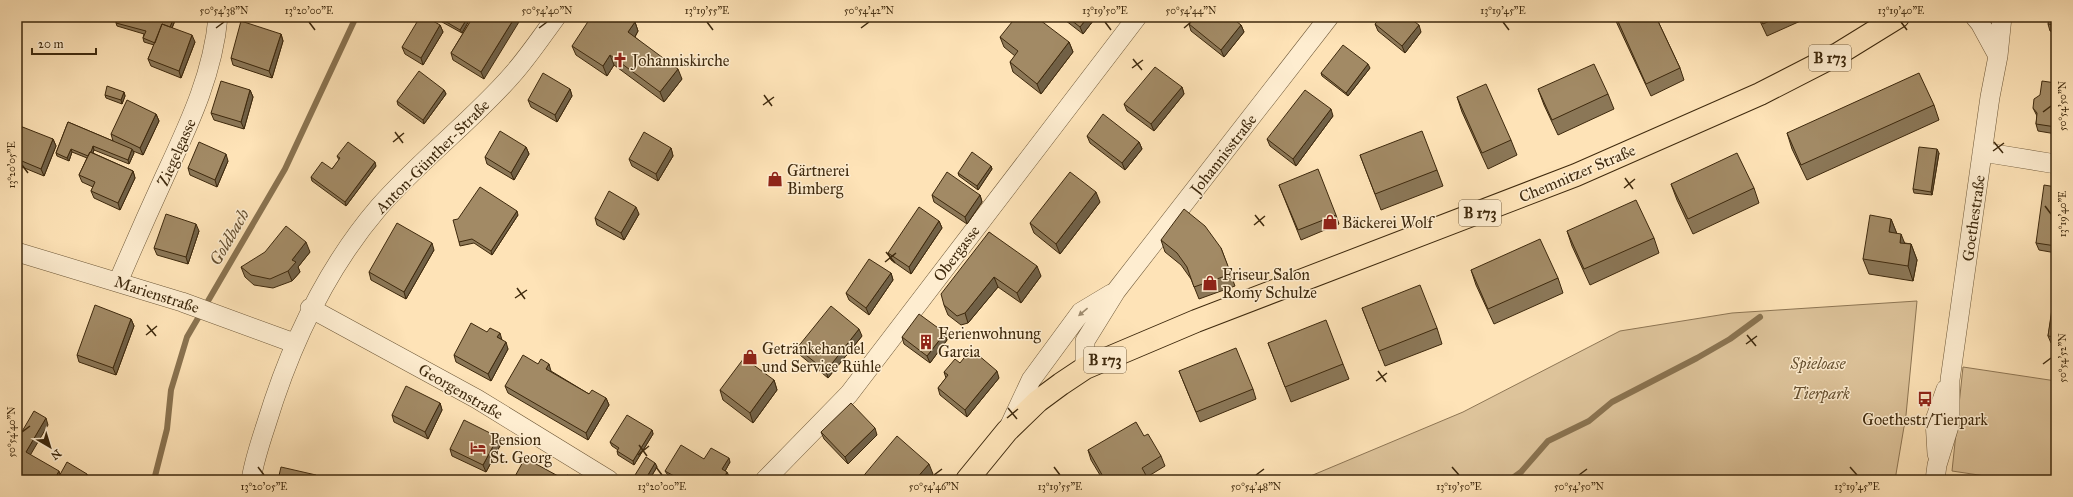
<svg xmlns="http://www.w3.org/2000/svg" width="2073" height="497" viewBox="0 0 2073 497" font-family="'IM FELL Great Primer',serif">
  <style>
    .green { fill: #ddc39a; stroke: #8e7654 }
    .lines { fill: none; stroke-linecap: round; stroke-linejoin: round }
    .stream { stroke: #8a7350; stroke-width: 6 }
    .minor-casing { stroke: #6e5838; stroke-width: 20 }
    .primary-casing { stroke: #3e290d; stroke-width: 24 }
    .minor { stroke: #feedd0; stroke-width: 19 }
    .primary { stroke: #fee3b7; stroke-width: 22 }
    .wall { fill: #8b7757; stroke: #3e290d }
    .shaded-wall { fill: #716147; stroke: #3e290d }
    .building { fill: #a28a65; stroke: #3e290d }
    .oneway { fill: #9e8b6e }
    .ticks { fill: none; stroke: #3e290d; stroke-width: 1.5 }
    .labels { text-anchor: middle; stroke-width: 3; stroke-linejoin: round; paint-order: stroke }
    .shield { fill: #feedd0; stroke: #786448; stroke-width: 1 }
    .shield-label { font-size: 15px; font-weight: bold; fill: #3e290d }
    .poi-label { font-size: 16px; fill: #3e290d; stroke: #feedd0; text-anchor: start }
    .street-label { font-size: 16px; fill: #3e290d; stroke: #feedd0 }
    .park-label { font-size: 16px; font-style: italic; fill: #665030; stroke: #feedd0 }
    .water-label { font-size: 17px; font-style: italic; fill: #644e2f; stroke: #feedd0 }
    .neatline { fill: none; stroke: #3e290d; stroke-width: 1.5 }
    .ticks-label { font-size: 10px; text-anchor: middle; fill: #3e290d }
  </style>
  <rect width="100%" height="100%" fill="#fee3b7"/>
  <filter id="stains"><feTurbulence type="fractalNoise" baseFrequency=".005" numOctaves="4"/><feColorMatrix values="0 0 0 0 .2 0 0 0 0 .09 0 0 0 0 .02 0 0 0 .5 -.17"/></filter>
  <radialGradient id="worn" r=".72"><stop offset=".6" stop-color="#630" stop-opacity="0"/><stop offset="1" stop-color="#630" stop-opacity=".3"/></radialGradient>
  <path class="green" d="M1917 301 1906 415 1895 480H1301L1463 412 1620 331 1732 313Z
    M1963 367 2056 381V480H2012L1952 471Z"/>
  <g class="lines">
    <path class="stream" d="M154 480 167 429 171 390 187 337 285 169 356 17
      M1510 480 1521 472 1548 441 1589 421 1612 402 1697 358 1730 339 1760 317"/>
    <defs>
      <path id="minor" d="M1975 17 1980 23 1998 56
        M1982 152 2056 164
        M17 252 182 302 294 343
        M118 282C133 247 148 213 164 178 188 126 213 75 218 17
        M310 308 477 399 609 480
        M1085 368V341L1116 291 1329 17
        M1009 427 1031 380 1081 312 1111 294
        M1937 454 1935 420 1946 389
        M251 480C254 461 260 443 266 425 290 346 325 270 379 207 420 160 472 121 512 75 528 57 542 36 556 17
        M765 480 849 394 1137 17
        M1935 480 1937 465 1950 423V380L1990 97 1998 56 2002 17"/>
      <path id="primary" d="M967 480 1007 431 1038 401 1061 384 1085 368 1196 321 1576 175 1760 94 1838 54 1898 17"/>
    </defs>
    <use href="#minor" class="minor-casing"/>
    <use href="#primary" class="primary-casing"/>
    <use href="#minor" class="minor"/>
    <use href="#primary" class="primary"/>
  </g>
  <path class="wall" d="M118 17H175L176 18 172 28 195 42 181 78 151 66 148 59 154 45 144 42 143 38 144 34 117 26 116 23Z
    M433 17H471L462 33Z
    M473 17 484 79 453 60 451 53Z
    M1061 17H1096L1083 34Z
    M1376 17H1408L1421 32 1405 53 1378 31 1375 24 1378 21Z
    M1614 17H1656L1680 68 1684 80 1651 96Z
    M1758 17H1804L1805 19 1767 36Z
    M2056 17V32L2050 31 2048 24Z
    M635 22 638 31 635 37 682 79 664 102 614 65 607 76 576 55 572 46Z
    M1189 24 1241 25 1244 32 1224 57 1191 31Z
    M440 25 443 32 423 65 405 54 402 47Z
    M281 34 283 41 272 78 233 65 231 58Z
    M1000 37 1069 42 1073 52 1041 94 1013 72 1010 62 1015 56 1004 47Z
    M1370 68 1348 96 1322 76 1321 73Z
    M2056 83V134L2038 131 2036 124 2037 116 2033 108Z
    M1182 87 1184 94 1154 131 1127 111 1124 104Z
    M570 89 572 96 557 122 531 107 528 100Z
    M1538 89 1608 94 1614 109 1558 135 1544 105Z
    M250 90 253 97 244 129 214 120 211 113Z
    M444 90 446 94 424 124 398 105 397 101Z
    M124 92 125 96 122 104 106 98 105 95Z
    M1457 97 1511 140 1517 155 1488 169 1462 112Z
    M1934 105 1939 120 1807 180 1792 149 1787 133Z
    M156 114 159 121 143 155 133 151 134 153 129 164 94 150 93 153 133 171 135 178 120 210 94 198 91 191 93 187 82 182 79 175 87 158 72 152 69 161 57 156 56 153 68 122 113 141 111 134Z
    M1333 116 1296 166 1270 146 1267 139Z
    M17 134 53 139 56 146 44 176 17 165Z
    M1087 136 1139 142 1142 149 1125 170 1090 143Z
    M526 147 529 154 514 180 487 164 485 157Z
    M671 148 673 156 658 181 632 166 629 159Z
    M1939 153 1932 195 1914 193 1913 189Z
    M1360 155 1437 170 1443 186 1381 210Z
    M337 156 376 166 346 206 312 181 311 177 332 169 339 160Z
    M228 161 217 187 190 175 188 168Z
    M991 166 992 169 978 190 959 176 958 173Z
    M1671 184 1754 188 1759 203 1693 234 1677 200Z
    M1279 185 1336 215 1339 224 1301 240Z
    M2056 187V253L2039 250 2036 243Z
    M932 195H980L982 202 967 224 934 202Z
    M1100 202 1060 254 1034 233 1030 223Z
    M639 214 624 240 597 225 595 218Z
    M518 215 492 255 474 243 460 246 459 242Z
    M1891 219 1897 234 1905 243 1911 244 1917 260 1913 281 1869 274 1863 259Z
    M939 221 942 228 911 274 891 260 888 253Z
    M199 231 188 264 157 255 154 248Z
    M1567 231 1654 238 1659 253 1590 285 1572 246Z
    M989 232 1041 276 1021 303 998 287 968 323 961 325 948 315 944 305Z
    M1161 240 1221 248 1235 286 1199 299 1191 279 1181 265 1165 252Z
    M434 250 406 299 371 280 369 272Z
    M310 252 298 267 300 272 292 281 273 288 254 285 245 277 241 267Z
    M1471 270 1558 278 1563 293 1494 324 1476 285Z
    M891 273 893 280 869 315 849 300 846 293Z
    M2056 288V343H2051L2048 336Z
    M1362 308 1437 328 1442 344 1385 366Z
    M131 319 134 326 116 375 79 362 77 355Z
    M487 332 502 340 508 349 491 381 456 362 454 355Z
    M945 333 947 340 930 363 904 344 902 337Z
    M862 336 828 378 800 355 797 348Z
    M1268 343 1343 364 1349 379 1291 402Z
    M960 363 999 378 967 417 940 395 938 388 946 378 944 372Z
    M538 364 551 371 589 394 606 398 609 405 588 440 508 393 505 386Z
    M1179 371 1253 389 1256 399 1200 422Z
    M774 380 777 390 753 423 723 400 720 390Z
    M440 403 442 410 428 439 394 422 392 415Z
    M652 430 653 434 634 465 618 455 617 451 618 450 612 446 610 442Z
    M821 432 877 435 848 464 824 439Z
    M1144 436 1161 456 1165 466 1147 477 1148 480H1103L1091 460 1088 450Z
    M498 437 501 444 486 472 452 456 450 449Z
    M704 459 730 462 725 471 729 476 726 480H672L673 478 667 474 665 471Z
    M655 463 657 467 649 480H637L636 479 635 475Z"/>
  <path class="shaded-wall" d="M174 17H175L176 18 170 33 169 29Z
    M468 17H471L462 33 460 30Z
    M515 17H522L484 79 481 72Z
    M1088 17H1096L1083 34 1080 27Z
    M635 22 638 31 632 42 628 32Z
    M440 25 443 32 423 65 421 58Z
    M1241 25 1244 32 1224 57 1221 50Z
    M1419 25 1421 32 1405 53 1402 46Z
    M281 34 283 41 272 78 269 71Z
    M192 35 195 42 181 78 179 71Z
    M1069 42 1073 52 1041 94 1037 84Z
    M610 55 614 65 607 76 603 66Z
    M1368 64 1370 68 1348 96 1346 93Z
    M678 69 682 79 664 102 660 92Z
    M1182 87 1184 94 1154 131 1151 124Z
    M570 89 572 96 557 122 555 115Z
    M250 90 253 97 244 129 241 122Z
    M444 90 446 94 424 124 423 120Z
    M124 92 125 96 122 104 121 100Z
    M1331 109 1333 116 1296 166 1293 159Z
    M156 114 159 121 143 155 140 148Z
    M53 139 56 146 44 176 41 169Z
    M1139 142 1142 149 1125 170 1122 163Z
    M93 146 94 150 90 160 89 156Z
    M526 147 529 154 514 180 511 173Z
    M671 148 673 156 658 181 656 174Z
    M71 149 72 152 69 161 67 158Z
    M132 149 134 153 129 164 128 160Z
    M1937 149 1939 153 1932 195 1931 192Z
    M226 154 228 161 217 187 215 180Z
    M375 162 376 166 346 206 345 202Z
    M991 166 992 169 978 190 977 186Z
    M133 171 135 178 120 210 118 203Z
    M1096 192 1100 202 1060 254 1056 244Z
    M980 195 982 202 967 224 965 217Z
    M636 207 639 214 624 240 621 233Z
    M517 211 518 215 492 255 491 251Z
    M1891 219 1897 234 1889 232Z
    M939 221 942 228 911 274 909 267Z
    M196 224 199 231 188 264 186 257Z
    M1901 234 1907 249 1900 243Z
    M306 242 310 252 298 267 300 272 292 281 288 271 292 260Z
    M432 243 434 250 406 299 404 292Z
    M1911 244 1917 260 1913 281 1908 266Z
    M1037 266 1041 276 1021 303 1017 293Z
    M891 273 893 280 869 315 866 308Z
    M994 277 998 287 968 323 965 313Z
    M131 319 134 326 116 375 113 368Z
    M859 329 862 336 828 378 826 371Z
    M500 333 502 340 497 337Z
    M945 333 947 340 930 363 927 356Z
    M506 342 508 349 491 381 488 374Z
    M549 364 551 371 548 376 546 369Z
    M997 371 999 378 967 417 965 410Z
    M774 380 777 390 753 423 750 413Z
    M606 398 609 405 588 440 586 433Z
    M440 403 442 410 428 439 425 432Z
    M46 418 48 425 28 459 26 452Z
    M875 428 877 435 848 464 845 457Z
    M652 430 653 434 634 465 633 461Z
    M498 437 501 444 486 472 483 465Z
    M729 458 730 462 724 473 722 469Z
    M655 463 657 467 649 480H645Z
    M929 464 933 474 928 480H915Z
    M59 471 61 478 60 480H54Z
    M727 472 729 476 726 480H723Z
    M87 474 88 477 86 480H83Z
    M316 475 318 480H315Z
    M558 476 559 480H556Z"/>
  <path class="building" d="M118 17H174L170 27 162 24 155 43 143 38 146 31 116 23Z
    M420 17H426L440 25 421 58 402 47Z
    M438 17H468L460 30Z
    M473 17H515L481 72 451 53Z
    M591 17H629L635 22 628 32 678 69 660 92 610 55 603 66 572 46Z
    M1016 17H1036L1069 42 1037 84 1010 62 1018 51 1000 37Z
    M1067 17H1088L1080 27Z
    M1194 17H1231L1241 25 1221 50 1189 24Z
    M1379 17H1408L1419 25 1402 46 1375 24 1380 18Z
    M1616 17H1656L1680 68 1646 84Z
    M1759 17H1778L1763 24Z
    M2049 17H2056V25L2048 24Z
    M241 21 281 34 269 71 231 58Z
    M162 24 192 35 179 71 148 59Z
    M1343 45 1368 64 1346 93 1321 73Z
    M1594 64 1608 94 1552 120 1538 89Z
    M1155 67 1182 87 1151 124 1124 104Z
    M419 71 444 90 423 120 397 101Z
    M543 73 570 89 555 115 528 100Z
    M1919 73 1934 105 1801 165 1787 133Z
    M221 81 250 90 241 122 211 113Z
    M2042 81 2056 83V127L2036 124 2037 113 2033 108 2034 99 2040 95Z
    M1486 84 1511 140 1482 153 1457 97Z
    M107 86 124 92 121 100 105 95Z
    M1305 90 1331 109 1293 159 1267 139Z
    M127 100 156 114 140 148 111 134Z
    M1103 114 1139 142 1122 163 1087 136Z
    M68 122 132 149 128 160 93 146 91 152H90L88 156 71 149 67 158 56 153Z
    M20 126 53 139 41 169 17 159V134Z
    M500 131 526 147 511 173 485 157Z
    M1422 131 1437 170 1375 194 1360 155Z
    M644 132 671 148 656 174 629 159Z
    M199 142 226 154 215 180 188 168Z
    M348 142 375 162 345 202 311 177 322 162 332 169 340 158 337 156Z
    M1919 147 1937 149 1931 192 1913 189Z
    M90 152 133 171 118 203 91 191 95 182 79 175Z
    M972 152 991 166 977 186 958 173Z
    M1737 153 1754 188 1688 219 1671 184Z
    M1318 169 1336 215 1298 230 1279 185Z
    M947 172 980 195 965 217 932 195Z
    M1070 172 1096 192 1056 244 1030 223Z
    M2044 185 2056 187V246L2036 243Z
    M480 187 517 211 491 251 472 239 459 242 453 220 458 219Z
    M609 191 636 207 621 233 595 218Z
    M1636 200 1654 238 1584 269 1567 231Z
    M919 207 939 221 909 267 888 253Z
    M1184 209 1205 226 1221 248 1231 274 1194 287 1187 267 1177 253 1161 240Z
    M166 214 196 224 186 257 154 248Z
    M1870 215 1891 219 1889 232 1901 234 1900 243 1911 244 1908 266 1863 259Z
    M397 223 432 243 404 292 369 272Z
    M286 226 306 242 292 260 296 262 288 271 270 279 251 275 241 267 265 252Z
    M989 232 1037 266 1017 293 994 277 965 313 957 316 944 305 941 294Z
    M1540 239 1558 278 1488 309 1471 270Z
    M869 259 891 273 866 308 846 293Z
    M1420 285 1437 328 1379 351 1362 308Z
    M2055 288H2056V337L2048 336Z
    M95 305 131 319 113 368 77 355Z
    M831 306 859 329 826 371 797 348Z
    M919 314 945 333 927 356 902 337Z
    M1326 320 1343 364 1285 387 1268 343Z
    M471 323 487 332 490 328 500 333 497 337 506 342 488 374 454 355Z
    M1236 348 1253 389 1196 412 1179 371Z
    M971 349 997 371 965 410 938 388 948 375 944 372 955 359 960 363Z
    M523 355 538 364 541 359 549 364 546 369 589 394 592 390 606 398 586 433 505 386Z
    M744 358 774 380 750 413 720 390Z
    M406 386 440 403 425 432 392 415Z
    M851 403 875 428 845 457 821 432Z
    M34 411 46 418 26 452 59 471 54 480H17V440Z
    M627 415 652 430 633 461 617 451 619 448 610 442Z
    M464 420 498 437 483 465 450 449Z
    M1136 422 1144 436 1148 434 1161 456 1142 468 1148 479 1145 480H1123L1122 479 1120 480H1105L1088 450Z
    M897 436 929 464 915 480H860Z
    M681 445 704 459 711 448 729 458 722 469 727 472 723 480H672L674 476 665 471Z
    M646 457 655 463 645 480H642L635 475Z
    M525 458 558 476 556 480H513Z
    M67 462 87 474 83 480H57Z
    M281 467 316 475 315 480H278Z
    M567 475 577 480H565Z"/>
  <defs><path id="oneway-solid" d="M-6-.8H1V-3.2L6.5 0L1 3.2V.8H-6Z"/></defs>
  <use class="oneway" href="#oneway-solid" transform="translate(1083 312) rotate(140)"/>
  <path class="ticks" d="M309 22 315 30M707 22 713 30M1105 22 1111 30M1503 22 1509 30M1901 22 1907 30M216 28 224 22M539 28 547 22M861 28 869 22M1184 28 1191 22M1133 59 1142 70M1132 68 1143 60M764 95 772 106M763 105 774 97M2043 112 2051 106M395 132 403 143M393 142 404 133M1994 142 2003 153M1993 151 2004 143M22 165 28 173M1625 178 1633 189M1624 188 1635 179M2045 206 2051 214M1255 215 1264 226M1254 225 1265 216M886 252 895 263M885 262 896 253M517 288 525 299M515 298 527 290M147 325 156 336M146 335 157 326M1747 335 1756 346M1746 344 1757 336M2043 364 2051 358M1378 371 1386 382M1376 381 1387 373M1008 408 1017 419M1007 418 1018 409M22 432 30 426M639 445 647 456M638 455 649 446M258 467 264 475M656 467 662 475M1054 467 1060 475M1452 467 1459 475M1850 467 1857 475M934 475 942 469M1256 475 1264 469M1579 475 1587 469"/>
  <defs>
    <symbol id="church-bare" viewBox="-9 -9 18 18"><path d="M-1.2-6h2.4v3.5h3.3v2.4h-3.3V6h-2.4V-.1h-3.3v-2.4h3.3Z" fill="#8f2418" stroke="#feedd0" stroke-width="2.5" paint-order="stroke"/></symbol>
    <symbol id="shop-bare" viewBox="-9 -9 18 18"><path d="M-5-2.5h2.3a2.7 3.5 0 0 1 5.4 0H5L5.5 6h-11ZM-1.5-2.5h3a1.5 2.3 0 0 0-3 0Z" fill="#8f2418" stroke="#feedd0" stroke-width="2.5" paint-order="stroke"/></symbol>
    <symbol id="building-bare" viewBox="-9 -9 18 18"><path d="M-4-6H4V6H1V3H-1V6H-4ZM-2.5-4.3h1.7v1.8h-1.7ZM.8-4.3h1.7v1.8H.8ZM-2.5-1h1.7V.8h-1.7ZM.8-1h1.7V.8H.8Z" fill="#8f2418" stroke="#feedd0" stroke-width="2.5" paint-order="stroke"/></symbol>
    <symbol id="bus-bare" viewBox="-9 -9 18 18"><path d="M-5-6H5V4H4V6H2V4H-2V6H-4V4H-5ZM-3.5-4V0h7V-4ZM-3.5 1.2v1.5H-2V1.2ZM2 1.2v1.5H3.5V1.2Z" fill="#8f2418" stroke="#feedd0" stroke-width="2.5" paint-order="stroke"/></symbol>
    <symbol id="hotel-bare" viewBox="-9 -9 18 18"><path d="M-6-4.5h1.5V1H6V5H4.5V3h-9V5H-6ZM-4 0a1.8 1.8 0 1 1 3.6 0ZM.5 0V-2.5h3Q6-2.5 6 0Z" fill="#8f2418" stroke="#feedd0" stroke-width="2.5" paint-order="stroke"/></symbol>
  </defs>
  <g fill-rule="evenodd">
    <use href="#church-bare" x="609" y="49" width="22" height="22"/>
    <use href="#shop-bare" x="764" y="168" width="22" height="22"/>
    <use href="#shop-bare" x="1319" y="211" width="22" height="22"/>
    <use href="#shop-bare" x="1199" y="272" width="22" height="22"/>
    <use href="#building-bare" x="915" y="331" width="22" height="22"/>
    <use href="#shop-bare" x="739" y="346" width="22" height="22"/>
    <use href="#bus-bare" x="1914" y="388" width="22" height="22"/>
    <use href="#hotel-bare" x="467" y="437" width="22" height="22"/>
  </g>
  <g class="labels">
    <g class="shield">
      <rect x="1809" y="45" width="42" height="26" rx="3"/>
      <rect x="1459" y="200" width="42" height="26" rx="3"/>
      <rect x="1084" y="347" width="42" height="26" rx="3"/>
    </g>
    <g class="shield-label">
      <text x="1830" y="63">B 173</text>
      <text x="1480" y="218">B 173</text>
      <text x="1105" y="365">B 173</text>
    </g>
    <g class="poi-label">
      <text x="632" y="66">Johanniskirche</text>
      <text x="787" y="176">Gärtnerei<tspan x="787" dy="18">Bimberg</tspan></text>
      <text x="1342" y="228">Bäckerei Wolf</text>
      <text x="1222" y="280">Friseur Salon<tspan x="1222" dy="18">Romy Schulze</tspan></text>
      <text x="938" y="339">Ferienwohnung<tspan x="938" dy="18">Garcia</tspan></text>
      <text x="762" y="354">Getränkehandel<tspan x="762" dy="18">und Service Rühle</tspan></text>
      <text x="1925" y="425" text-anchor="middle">Goethestr/Tierpark</text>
      <text x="490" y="445">Pension<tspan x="490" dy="18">St. Georg</tspan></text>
    </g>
    <g class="street-label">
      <text transform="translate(176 152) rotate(-66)" y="6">Ziegelgasse</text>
      <text transform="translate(1223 154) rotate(-52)" y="6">Johannisstraße</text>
      <text transform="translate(432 156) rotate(-45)" y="6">Anton-Günther-Straße</text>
      <text transform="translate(1577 173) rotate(-23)" y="6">Chemnitzer Straße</text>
      <text transform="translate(1973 218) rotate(-82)" y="6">Goethestraße</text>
      <text transform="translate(956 253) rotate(-53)" y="6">Obergasse</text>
      <text transform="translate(157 294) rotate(18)" y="6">Marienstraße</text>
      <text transform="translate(461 391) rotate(30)" y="6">Georgenstraße</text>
    </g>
    <g class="park-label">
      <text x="1818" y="369">Spieloase</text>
      <text x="1821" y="399">Tierpark</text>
    </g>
    <g class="water-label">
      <text transform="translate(229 237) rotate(-60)" y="6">Goldbach</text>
    </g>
  </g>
  <rect width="2073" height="497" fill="none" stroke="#fee3b7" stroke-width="44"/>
  <g transform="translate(50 447) rotate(142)" stroke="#feedd0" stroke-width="3" paint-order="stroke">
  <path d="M0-3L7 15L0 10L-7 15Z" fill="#3e290d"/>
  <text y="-6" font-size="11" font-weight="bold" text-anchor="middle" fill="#3e290d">N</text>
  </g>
  <path d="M32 48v6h64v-6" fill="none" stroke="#3e290d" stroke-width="2"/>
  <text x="38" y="48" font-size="12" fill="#3e290d" stroke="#feedd0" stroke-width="3" paint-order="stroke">20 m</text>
  <rect x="22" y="22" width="2029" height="453" class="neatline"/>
  <g class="ticks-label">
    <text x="224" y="14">50°54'38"N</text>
    <text x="309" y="14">13°20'00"E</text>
    <text x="547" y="14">50°54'40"N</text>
    <text x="707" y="14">13°19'55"E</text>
    <text x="869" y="14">50°54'42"N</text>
    <text x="1105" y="14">13°19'50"E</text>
    <text x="1191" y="14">50°54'44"N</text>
    <text x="1503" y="14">13°19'45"E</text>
    <text x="1901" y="14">13°19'40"E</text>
    <text transform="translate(2062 106) rotate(-90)" y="4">50°54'50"N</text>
    <text transform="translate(11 165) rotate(-90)" y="4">13°20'05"E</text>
    <text transform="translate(2062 214) rotate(-90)" y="4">13°19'40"E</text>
    <text transform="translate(2062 358) rotate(-90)" y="4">50°54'52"N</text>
    <text transform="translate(11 432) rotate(-90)" y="4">50°54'40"N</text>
    <text x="264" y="490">13°20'05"E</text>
    <text x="662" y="490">13°20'00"E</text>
    <text x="934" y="490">50°54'46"N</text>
    <text x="1060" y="490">13°19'55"E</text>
    <text x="1256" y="490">50°54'48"N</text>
    <text x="1459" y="490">13°19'50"E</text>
    <text x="1579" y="490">50°54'50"N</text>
    <text x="1857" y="490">13°19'45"E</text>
  </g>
  <rect width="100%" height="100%" filter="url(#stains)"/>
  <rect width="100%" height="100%" fill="url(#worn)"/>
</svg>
